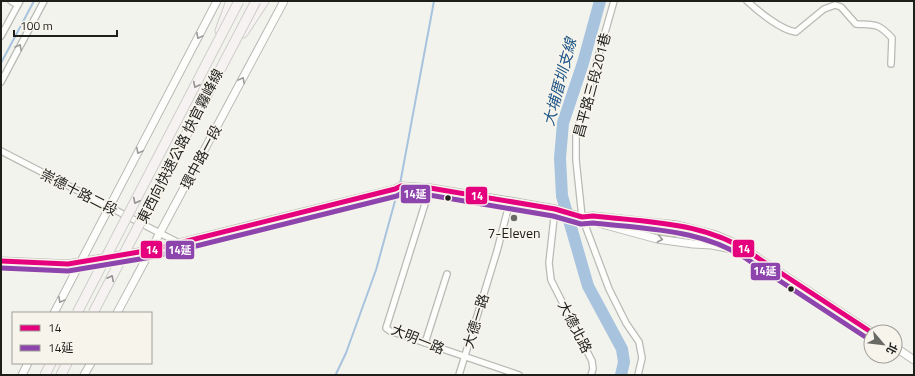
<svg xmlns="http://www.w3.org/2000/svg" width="915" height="376" viewBox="0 0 915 376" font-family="'Titillium Web','Noto Sans TC',sans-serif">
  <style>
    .forest { fill: url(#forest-firs) }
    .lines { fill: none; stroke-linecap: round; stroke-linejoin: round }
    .stream { stroke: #a7c3dd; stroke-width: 2 }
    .river { stroke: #a7c3dd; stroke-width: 12 }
    .minor-casing { stroke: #b9b9b5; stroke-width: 8 }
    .tertiary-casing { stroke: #b9b9b5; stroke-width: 9 }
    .trunk-casing { stroke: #cececb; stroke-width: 11 }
    .minor { stroke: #fdfdfc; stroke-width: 5.5 }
    .tertiary { stroke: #fdfdfc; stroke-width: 7 }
    .trunk { stroke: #f6f2f1; stroke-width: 9 }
    .trunk-bridge-casing { stroke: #cececb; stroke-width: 11; stroke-linecap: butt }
    .trunk-bridge { stroke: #f6f2f1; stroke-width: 9 }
    .bus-1-casing { stroke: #f6f4eb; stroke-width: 8 }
    .bus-2-casing { stroke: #f6f4eb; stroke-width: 8 }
    .bus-1 { stroke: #e5007d; stroke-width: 5 }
    .bus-2 { stroke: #8e44ad; stroke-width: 5 }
    .oneway { stroke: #999997 }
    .oneway2 { stroke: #959391 }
    .bus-dot { fill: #1e1e1b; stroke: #f6f4eb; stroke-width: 1.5 }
    .poi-dot { fill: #696965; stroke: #f6f4eb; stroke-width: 1.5 }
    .labels { text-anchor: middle; stroke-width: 3.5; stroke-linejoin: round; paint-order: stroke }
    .street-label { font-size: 14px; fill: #1e1e1b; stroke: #f6f4eb }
    .poi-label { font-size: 14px; fill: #1e1e1b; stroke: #f6f4eb }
    .water-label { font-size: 15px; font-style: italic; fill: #1d5487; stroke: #f6f4eb }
    .line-badge { stroke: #f6f4eb; stroke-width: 1.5 }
    .badge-label { font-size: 11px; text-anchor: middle; font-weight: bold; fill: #fff }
  </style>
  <defs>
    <pattern id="forest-firs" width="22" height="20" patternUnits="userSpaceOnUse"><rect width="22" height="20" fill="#d1d5b5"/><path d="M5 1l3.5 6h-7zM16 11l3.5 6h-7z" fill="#b3b69b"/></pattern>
  </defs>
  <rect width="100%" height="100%" fill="#f3f3ee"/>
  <path class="forest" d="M642 224 679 228 676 238C666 236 645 234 640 226Z"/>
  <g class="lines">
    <path class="stream" d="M1 63 34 1
      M400 184 434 1
      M336 374 346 353 376 270 398 190"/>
    <path class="river" d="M600 1 583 63 563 123 560 158 562 196 588 286 622 349 624 362 621 375"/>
    <defs>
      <path id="minor" d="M11 1 18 5
        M614 1 576 134V160L582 217 609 289 626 323 639 342 642 358 638 375
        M747 1C758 11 781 30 796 32L824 9 835 5 841 7 856 24C876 25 878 23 892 38L891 64
        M1 36 20 1
        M1 82 44 1
        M1 151 179 243
        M430 188 386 328 390 331 519 375
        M555 209 549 263 551 280 592 361 593 369 591 375
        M425 343 447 274
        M459 375 497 251 510 201"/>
      <path id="tertiary" d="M584 217 593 216 677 225 713 234 730 241 745 248 758 258 871 332
        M1 261 68 264 151 250 395 189 401 186 430 188 510 201 555 209 582 217 591 221 657 239 693 244 712 245 727 248 740 251 758 258
        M54 313 217 1
        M117 313 284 1
        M895 347 914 360
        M22 375 28 363
        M84 375 91 363"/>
      <path id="trunk" d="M220 31 231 1
        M243 33 264 1
        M45 375 51 363
        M61 375 67 363"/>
    </defs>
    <use href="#minor" class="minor-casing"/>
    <use href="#tertiary" class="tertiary-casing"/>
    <use href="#trunk" class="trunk-casing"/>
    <use href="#minor" class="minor"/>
    <use href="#tertiary" class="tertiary"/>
    <use href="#trunk" class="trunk"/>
    <defs>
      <path id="trunk-bridge" d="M77 313 239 1
        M93 313 256 1"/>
    </defs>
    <use href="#trunk-bridge" class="trunk-bridge-casing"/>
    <use href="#trunk-bridge" class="trunk-bridge"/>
    <defs>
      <path id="bus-1" d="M1 261 68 264 151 250 395 189 401 186 430 188 555 209 582 217 593 216C649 222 711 222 758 258L871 332"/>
      <path id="bus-2" d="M1 268 68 271 152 257 397 196 402 193 429 195 553 216 581 224 593 223C648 229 708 229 754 264L867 338"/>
    </defs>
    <use href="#bus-1" class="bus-1-casing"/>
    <use href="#bus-2" class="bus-2-casing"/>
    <use href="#bus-1" class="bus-1"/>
    <use href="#bus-2" class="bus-2"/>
  </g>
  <defs><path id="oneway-chevron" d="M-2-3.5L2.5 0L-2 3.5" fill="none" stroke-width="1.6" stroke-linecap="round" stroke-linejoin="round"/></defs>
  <g class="oneway">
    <use href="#oneway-chevron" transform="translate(199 36) rotate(118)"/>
    <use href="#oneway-chevron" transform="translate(19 47) rotate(-62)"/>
    <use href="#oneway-chevron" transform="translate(242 80) rotate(-62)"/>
    <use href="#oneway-chevron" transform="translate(139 151) rotate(118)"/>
    <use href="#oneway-chevron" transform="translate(660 239) rotate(11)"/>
    <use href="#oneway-chevron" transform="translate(61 300) rotate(118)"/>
  </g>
  <g class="oneway2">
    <use href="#oneway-chevron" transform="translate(196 85) rotate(117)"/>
    <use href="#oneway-chevron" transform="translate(136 201) rotate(117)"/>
    <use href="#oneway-chevron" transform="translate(111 278) rotate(-63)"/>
  </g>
  <g class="bus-dot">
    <circle cx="448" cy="198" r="3.5"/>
    <circle cx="791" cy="289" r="3.5"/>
  </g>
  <circle class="poi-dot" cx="514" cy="218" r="4"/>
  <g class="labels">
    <g class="street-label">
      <text transform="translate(592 85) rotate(-75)" y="5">昌平路三段201巷</text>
      <text transform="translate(180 146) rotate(-63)" y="5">東西向快速公路 快官霧峰線</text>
      <text transform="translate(201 157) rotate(-62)" y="5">環中路一段</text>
      <text transform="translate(79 192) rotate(27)" y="5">崇德十路二段</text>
      <text transform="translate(476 321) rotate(-73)" y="5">大德一路</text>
      <text transform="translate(575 327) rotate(63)" y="5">大德北路</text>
      <text transform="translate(418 339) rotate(22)" y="5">大明一路</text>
    </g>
    <g class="poi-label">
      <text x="514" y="238">7-Eleven</text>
    </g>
    <g class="water-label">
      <text transform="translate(560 82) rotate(-75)" y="5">大埔厝圳支線</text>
    </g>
  </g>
  <g class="line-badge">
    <rect x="400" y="184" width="31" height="20" rx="4" fill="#8e44ad"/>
    <rect x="465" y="186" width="23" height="19" rx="4" fill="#e5007d"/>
    <rect x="732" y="239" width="23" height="19" rx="4" fill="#e5007d"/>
    <rect x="140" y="240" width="23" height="19" rx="4" fill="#e5007d"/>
    <rect x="165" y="240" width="30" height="20" rx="4" fill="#8e44ad"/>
    <rect x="750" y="262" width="31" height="19" rx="4" fill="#8e44ad"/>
  </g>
  <g class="badge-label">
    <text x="415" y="198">14延</text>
    <text x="477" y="200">14</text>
    <text x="744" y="253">14</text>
    <text x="152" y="254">14</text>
    <text x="180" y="254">14延</text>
    <text x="765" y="275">14延</text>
  </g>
  <rect width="915" height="376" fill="none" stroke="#1e1e1b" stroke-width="4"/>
  <rect x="12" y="312" width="140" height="52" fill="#f6f4eb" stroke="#a09e98"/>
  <rect x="20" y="325" width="20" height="6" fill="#e5007d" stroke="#a09e98"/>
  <text x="48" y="332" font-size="12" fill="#1e1e1b">14</text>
  <rect x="20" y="345" width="20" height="6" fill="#8e44ad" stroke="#a09e98"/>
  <text x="48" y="352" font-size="12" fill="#1e1e1b">14延</text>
  <g transform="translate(883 344) rotate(118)"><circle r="19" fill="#f6f4eb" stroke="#a09e98"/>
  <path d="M0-3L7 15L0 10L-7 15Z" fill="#696965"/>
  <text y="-6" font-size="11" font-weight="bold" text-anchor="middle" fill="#1e1e1b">北</text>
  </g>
  <path d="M14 30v6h103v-6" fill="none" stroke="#1e1e1b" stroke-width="2"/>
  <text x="20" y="30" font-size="12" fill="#1e1e1b" stroke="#f6f4eb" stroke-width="3" paint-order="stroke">100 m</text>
</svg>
